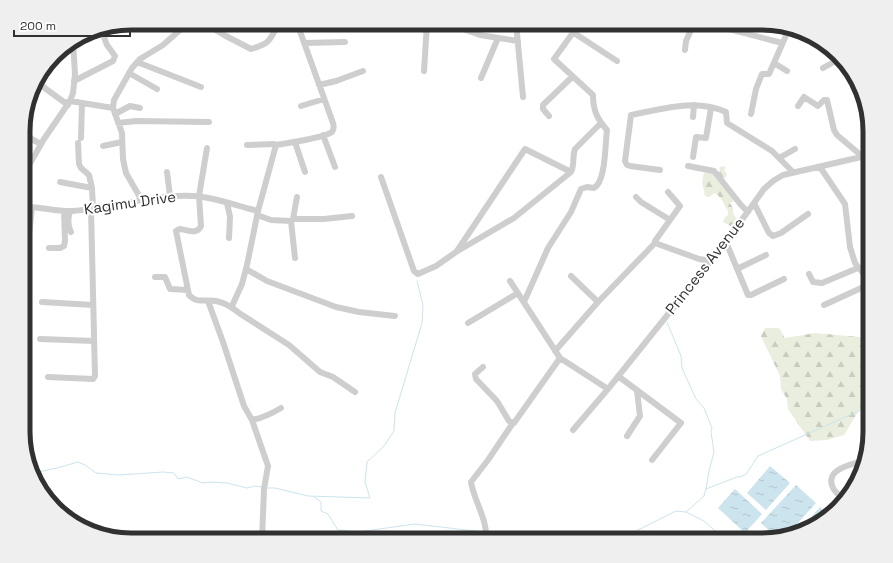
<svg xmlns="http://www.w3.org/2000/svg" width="893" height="563" viewBox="0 0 893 563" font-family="'Space Grotesk',sans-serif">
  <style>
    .forest { fill: url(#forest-firs) }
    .water { fill: url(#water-ripples) }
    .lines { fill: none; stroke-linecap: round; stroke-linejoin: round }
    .stream { stroke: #cce4ed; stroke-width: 1 }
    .minor { stroke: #cecece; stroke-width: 6 }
    .labels { text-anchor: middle; stroke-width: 4; stroke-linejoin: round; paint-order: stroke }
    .street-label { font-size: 15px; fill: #313131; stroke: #fff }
    .rim { fill: none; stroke: #313131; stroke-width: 5 }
  </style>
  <defs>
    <pattern id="forest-firs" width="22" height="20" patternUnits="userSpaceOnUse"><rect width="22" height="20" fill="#e9eedf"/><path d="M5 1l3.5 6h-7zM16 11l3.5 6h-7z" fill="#c8cdc0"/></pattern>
    <pattern id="water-ripples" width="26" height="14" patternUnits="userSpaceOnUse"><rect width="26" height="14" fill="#cce4ed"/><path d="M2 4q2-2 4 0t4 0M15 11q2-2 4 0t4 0" fill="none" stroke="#b0c4cc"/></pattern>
  </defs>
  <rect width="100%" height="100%" fill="#fff"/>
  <path class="forest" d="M724 166 726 168 724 170 727 174 725 178 723 180 733 199V202H730V203L733 208V213L739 224 734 228 723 222 725 217 728 215V211C723 203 723 199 715 193L709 197 705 196 702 182 704 173 708 171 719 173 720 167Z
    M765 328H779L785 338 815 333 870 338V408L859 410 844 435 827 440 810 441 788 409 787 399 781 389 780 376 761 336Z"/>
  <path class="water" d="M770 466 790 483 766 510 747 493Z
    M796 485 816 503 788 534 777 538 761 523Z
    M735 489 762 514 745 533 718 508Z
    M820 507 828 514 816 526 799 531Z"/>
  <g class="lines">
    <path class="stream" d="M667 322 681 356 682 368 696 399 704 408 712 428 711 432 714 452 709 471 706 489
      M33 473 57 468 78 462 85 465 96 473 119 475 163 472 174 473 178 479 187 477 203 483 212 482 227 483 247 488 255 486 262 487
      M267 488H275L308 496 370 498 365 482 367 462 384 446 394 431 395 413 422 323 423 305 417 281
      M314 497 321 502V511L328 514 338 530 358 532 415 524 483 532
      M686 512 704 496 706 489 737 477 743 476 747 473 758 456 870 406
      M488 532 632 533 676 511 686 512 704 521 722 537 729 540"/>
    <path class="minor" d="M204 23 224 35 251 49C271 43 269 41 279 23
      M258 23 264 25 271 23
      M446 23 480 35 518 41
      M516 23 523 97
      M573 23 574 33 617 61
      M706 23 782 43
      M304 43 345 42
      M685 50 686 41 694 23
      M137 62 201 87
      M774 63 787 71
      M823 68 839 59
      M424 71 427 23
      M129 73 157 89
      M481 78 498 38
      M36 80 46 89 68 105
      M74 81 113 61 115 56 107 45 101 29
      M319 85 336 81 363 71
      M67 102 70 101 113 108
      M301 106 324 99
      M798 106 804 97 818 106 824 100H827L834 130 837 135 863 157
      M115 114 130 106 140 108
      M751 114 756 89 762 74H769L788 31
      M549 116 543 109V105L572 77
      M693 117 694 105
      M118 123 136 121 209 122
      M24 135 41 144
      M323 135 335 167
      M81 138 82 103
      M295 142 305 172
      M78 143 79 164 81 168 89 175 92 188
      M247 145 274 144 276 145
      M103 146 122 142
      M207 148 199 196 201 226C197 235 188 230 180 229L176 231 189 295C197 304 206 299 216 301 226 303 232 307 239 313L289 345 320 372 333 377 355 392
      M693 157 696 137 706 138 711 108
      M779 158 795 149
      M688 166 714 171 741 205 748 212
      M820 167 845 204 850 247 855 263 870 282
      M660 170 630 166 627 165 625 161 631 115C662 109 696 98 726 112L727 123 772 151 793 172
      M167 172 170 196
      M24 174 44 139 70 101 73 93 75 74 73 41
      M381 177 414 271 418 274 436 266 456 252 514 218 571 172C575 164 572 157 575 149L600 124
      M60 182 92 188 93 208
      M636 197 641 202 670 220
      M141 199 126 173 123 159 122 133 113 108 114 100 132 68 140 59 163 45 188 23
      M227 203 230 217 229 238
      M754 203 769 233 773 236 781 233 808 214
      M24 207C40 206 56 212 72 211 113 208 152 194 193 196 215 197 236 206 258 211
      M70 211C68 218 67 225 71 232
      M257 215 271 220 291 221 293 219H324L352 216
      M293 219 297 197
      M291 221 295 258
      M726 242 748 295H751L784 279
      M655 243 699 259 705 260 712 258
      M49 248H60L64 246 65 241 64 211
      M457 251 525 149 571 172
      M246 269 267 281 336 307 359 312 395 316
      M737 269 766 255
      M809 274 813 282 822 283 858 268
      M571 276 598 302
      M155 277H165L170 289 188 290
      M24 280 32 207
      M510 281 560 358 608 389
      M208 301 223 342 244 406 252 420C263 418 271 414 281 408
      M42 302 93 305
      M524 302 548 248 571 212 581 189 587 187 594 188C606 181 605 145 607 130 597 119 593 110 593 95L554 59 580 23
      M824 305 870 284
      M232 306 242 284 247 265 258 211 276 145C287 143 324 138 332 132 334 129 334 126 333 123L297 23
      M468 323 518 293
      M40 339 94 341
      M555 351 598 302 655 243V241L680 206 668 192
      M483 367 475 374 476 379 497 401 509 421 514 423 560 358
      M618 376 681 423 652 460
      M48 377 93 379 95 376 91 209
      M252 420 268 466 264 489 262 540
      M573 430 608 389 726 242 764 189 773 181 783 175 870 155
      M627 436 640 416 637 391
      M844 499C840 496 835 492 833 488 824 469 851 465 862 461
      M486 540C488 520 474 501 471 482L488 460 513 423"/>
  </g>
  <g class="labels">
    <g class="street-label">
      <text transform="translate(130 203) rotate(-8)" y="5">Kagimu Drive</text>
      <text transform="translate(705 266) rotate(-52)" y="5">Princess Avenue</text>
    </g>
  </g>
  <path d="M0 0H893V563H0ZM131 30H762A101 101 0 0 1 863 131V432A101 101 0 0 1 762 533H131A101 101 0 0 1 30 432V131A101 101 0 0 1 131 30Z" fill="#efefef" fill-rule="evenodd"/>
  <path class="rim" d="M131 30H762A101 101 0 0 1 863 131V432A101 101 0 0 1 762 533H131A101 101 0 0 1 30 432V131A101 101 0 0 1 131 30Z"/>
  <path d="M14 30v6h116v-6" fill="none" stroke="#313131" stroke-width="2"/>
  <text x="20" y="30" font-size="12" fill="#313131" stroke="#ffffff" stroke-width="3" paint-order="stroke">200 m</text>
</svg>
